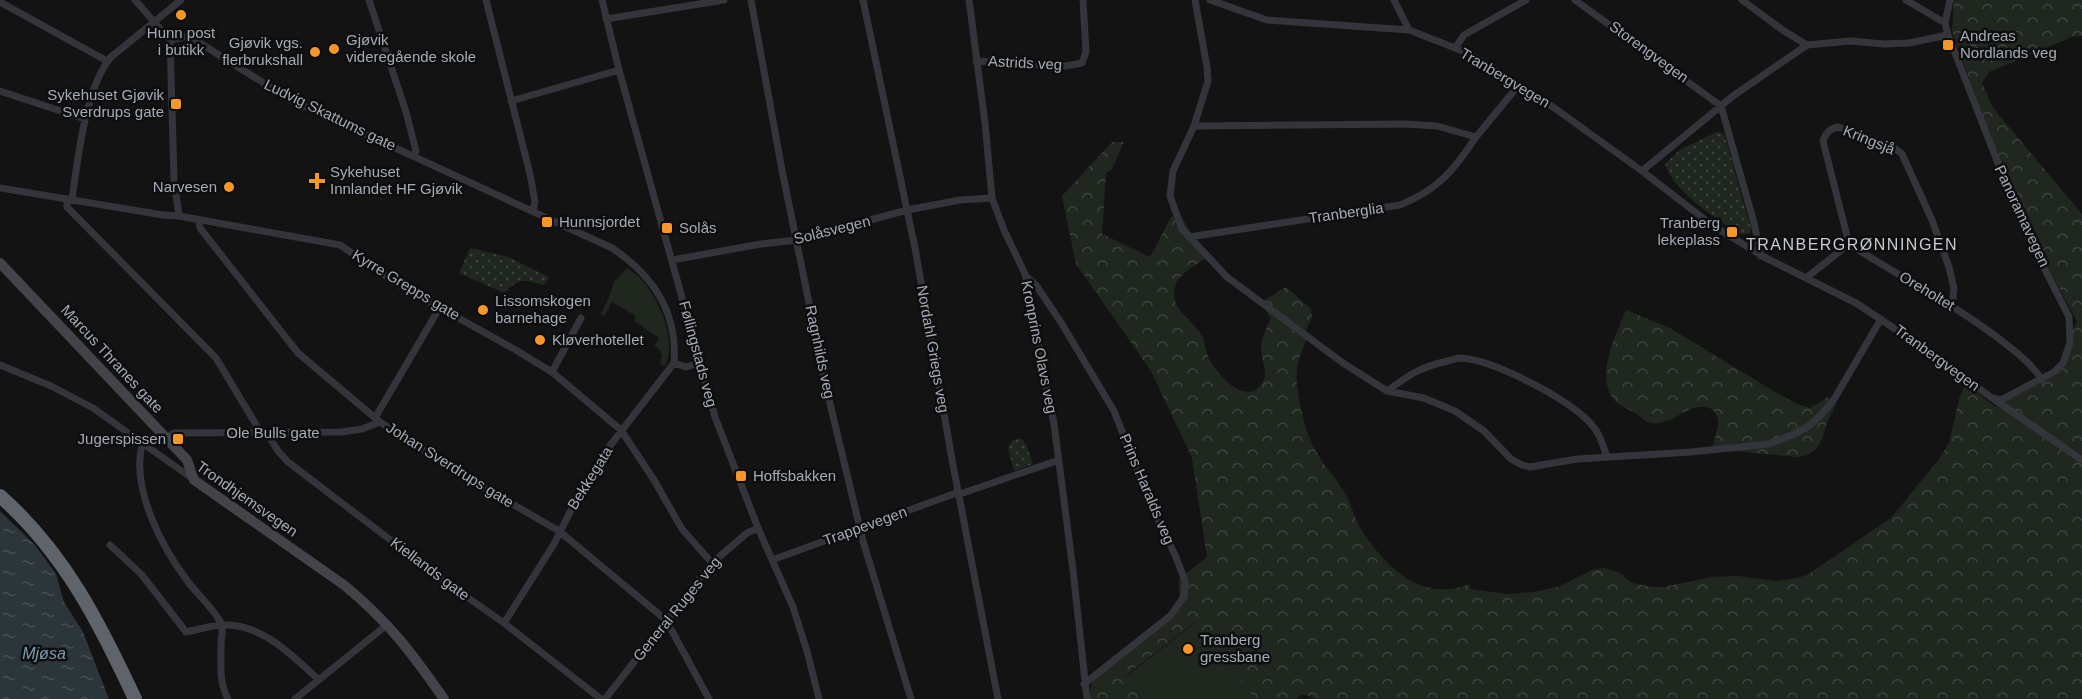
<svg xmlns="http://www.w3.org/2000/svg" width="2082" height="699" viewBox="0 0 2082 699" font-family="Helvetica,sans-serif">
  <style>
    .grass { fill: #1f271f }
    .forest { fill: url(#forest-crowns) }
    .park { fill: url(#park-dots) }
    .water { fill: url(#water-ripples) }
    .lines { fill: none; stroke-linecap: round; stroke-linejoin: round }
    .street { stroke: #34353a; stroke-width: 7 }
    .secondary { stroke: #42444a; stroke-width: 10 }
    .highway { stroke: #5f646b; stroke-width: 14 }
    .poi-dot { fill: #f79728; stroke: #0e0e0f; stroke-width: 2 }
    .labels { text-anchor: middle; stroke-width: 5; stroke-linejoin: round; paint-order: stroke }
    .poi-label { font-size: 15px; fill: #a4abb5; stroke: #0e0e0f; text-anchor: start }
    .street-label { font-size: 15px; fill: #a4abb5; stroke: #0e0e0f }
    .neighbourhood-label { font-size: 16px; letter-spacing: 1.5px; fill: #c5cad1; stroke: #0e0e0f }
    .water-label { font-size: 16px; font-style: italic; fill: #799eb2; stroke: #0e0e0f }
  </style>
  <defs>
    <pattern id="forest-crowns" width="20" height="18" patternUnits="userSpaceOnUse" patternTransform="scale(1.5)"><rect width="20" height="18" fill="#1f271f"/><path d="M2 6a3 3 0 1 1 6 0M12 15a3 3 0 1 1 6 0" fill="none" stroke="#3d443d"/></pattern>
    <pattern id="park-dots" width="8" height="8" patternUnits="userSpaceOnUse" patternTransform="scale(1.5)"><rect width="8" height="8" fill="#1f271f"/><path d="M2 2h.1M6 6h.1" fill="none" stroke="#3d443d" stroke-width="1.8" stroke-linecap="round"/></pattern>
    <pattern id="water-ripples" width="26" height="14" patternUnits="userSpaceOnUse" patternTransform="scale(1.5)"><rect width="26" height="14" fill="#2b353a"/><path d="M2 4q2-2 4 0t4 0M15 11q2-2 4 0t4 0" fill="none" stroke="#475054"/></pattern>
  </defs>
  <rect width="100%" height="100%" fill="#131314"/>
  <path class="grass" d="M627 268C632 272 638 275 642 280 659 300 678 341 665 366L660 364 662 356 659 349 654 346 659 338 634 321 636 316 631 313 630 315 629 312 612 302 609 307 610 310 608 309 604 316 601 314 610 295 614 282Z
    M1196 622 1255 699H1142L1125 677Z"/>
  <path class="forest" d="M1954 0H2082V36L2072 37 1989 72 1982 83 1993 108 2082 214V699H1315C1307 695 1303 692 1296 699H1255L1195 622 1125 676 1142 699H1088L1094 676 1179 604V579L1207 557 1192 458 1151 371 1076 264 1062 196 1112 142H1124L1112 169 1106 173 1102 234 1150 257 1171 217 1180 215 1207 257C1197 265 1181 272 1176 284 1166 310 1195 319 1203 338 1205 344 1205 350 1208 356 1214 371 1241 404 1259 387 1271 376 1261 361 1261 348 1261 338 1267 327 1271 318L1263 307V301L1286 287 1311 309 1312 317 1306 330C1310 340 1299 353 1298 364 1296 373 1296 383 1298 392 1301 413 1306 435 1317 453 1325 468 1338 480 1346 495 1352 506 1354 518 1361 529 1384 566 1423 604 1469 584L1471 589 1476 590 1507 594 1533 592 1558 587 1592 570 1605 568 1620 573 1632 583 1653 587H1664L1711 577 1738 576 1776 581 1797 578 1807 575 1891 518 1939 459 1949 443 1959 399 1965 384 1996 407 2057 370 2077 321 2046 264 2004 175 1952 31Z
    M1626 310 1670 328 1770 389 1797 404 1810 408 1828 397 1832 399 1836 405C1833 411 1829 417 1827 423 1822 441 1819 454 1798 457L1733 451 1713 452C1712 435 1727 421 1710 408 1690 402 1677 421 1659 423 1646 425 1644 418 1635 413 1628 409 1621 407 1615 401 1594 377 1616 335 1626 310Z"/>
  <path class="park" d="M1717 132 1724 134C1734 164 1740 196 1751 226V230L1749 234H1740C1715 217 1675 194 1665 164L1681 149Z
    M470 248 508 257 549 277 544 285C524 280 519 277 504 293L459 273Z
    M1019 438 1022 439 1027 446 1033 464 1014 471 1008 448 1012 441Z"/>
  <path class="water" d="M0 511 35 545 56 574 64 602 83 632 109 699H0Z"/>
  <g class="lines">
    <path class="street" d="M135 0 170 40
      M369 0 406 112 416 151 414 156
      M486 0 530 174 535 202 533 211
      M602 0 619 70 715 417 758 528 793 607 807 651 819 699
      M751 0 782 170 827 391 863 541 911 699
      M863 0 915 248 953 465 998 699
      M969 0 985 123 992 198 1004 230 1025 274 1054 424 1073 570 1087 699
      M1195 0 1207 67 1208 81 1194 126 1173 171 1170 196 1182 229 1227 277 1343 363 1387 391 1424 398 1455 411 1484 431 1511 459 1522 465 1530 467 1577 459 1691 452 1769 444 1792 435 1806 428 1819 417 1833 401 1881 319
      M1210 0 1267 20 1409 30 1468 53 1553 107 1642 171 1712 225 1764 257 1856 303 1922 347 1992 398 2001 400 2054 372 2063 363 2070 343 2069 317 2029 238 2012 199 1948 35 1945 23 1950 0
      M1394 0 1409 30
      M1575 0 1721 106 1754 223 1761 256
      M1742 0 1784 31 1807 45
      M1906 0 1945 23
      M0 2 107 61
      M606 19 724 0
      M170 40 188 36 192 38 289 99 612 248C654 276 678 313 674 363
      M170 40 174 179 179 216
      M1455 48 1464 35 1526 0
      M976 61 1066 66 1082 63 1086 52 1083 0
      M0 91 85 119
      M511 101 619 70
      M1194 126 1405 124 1437 126 1476 137 1518 86
      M1642 171 1733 96 1807 45 1850 41 1884 44 1909 43 1948 35
      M0 188 163 215 179 216 340 245 401 286 514 349 552 372 621 430 654 480 682 529 712 563
      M67 199V207L216 358 261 433
      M72 199C78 159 85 88 111 57L181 0
      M199 220 200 228 298 353 380 422 452 469 559 531 666 620 709 699
      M1189 237 1400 205C1438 190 1454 170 1476 137
      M1849 244 1823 141C1826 133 1829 129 1838 127L1893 147 1902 154 1932 220 1949 267 1954 289 1952 306
      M1849 244C1900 277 1954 304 2002 341 2017 353 2032 364 2042 380
      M672 260 761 244 797 240 907 210 960 200 992 198
      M1026 276 1036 285 1062 324 1114 411 1151 505 1176 557 1185 581 1184 597 1170 616 1084 684
      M1806 278 1849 244
      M0 365 51 386 93 408 193 479
      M552 372 581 318
      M1387 391C1409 375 1420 367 1448 361 1452 360 1457 358 1461 358 1494 360 1569 399 1591 424 1600 433 1603 446 1607 457
      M1995 400 2082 460
      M375 418 440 307
      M267 433 278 451 288 462 447 583 504 623 601 699
      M166 438 174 433 341 432 362 429 380 422
      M142 444C131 489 162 548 189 583 199 596 213 608 221 623 224 628 221 638 221 645 221 663 219 683 228 699
      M960 494 1059 460
      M110 545 142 575 186 632C198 630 211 625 223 625 261 623 293 656 319 680
      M772 560 959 492
      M504 623 554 544 575 502 609 447 674 363 686 367 699 363
      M295 699 388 624
      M605 699 712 563 747 533 758 528"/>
    <path class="secondary" d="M0 263 187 460 194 480 344 585C388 621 412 653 444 699"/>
    <path class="highway" d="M0 496C64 552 100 624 135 699"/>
  </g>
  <g class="poi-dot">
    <circle cx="181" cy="15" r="6"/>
    <rect x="1942" y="39" width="12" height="12" rx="3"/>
    <circle cx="334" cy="49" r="6"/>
    <circle cx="315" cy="52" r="6"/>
    <rect x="170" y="98" width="12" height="12" rx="3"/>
    <path d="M314 172h6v6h6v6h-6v6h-6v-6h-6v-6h6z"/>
    <circle cx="229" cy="187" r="6"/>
    <rect x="541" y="216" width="12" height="12" rx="3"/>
    <rect x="661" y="222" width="12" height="12" rx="3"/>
    <rect x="1726" y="226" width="12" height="12" rx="3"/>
    <circle cx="483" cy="310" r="6"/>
    <circle cx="540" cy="340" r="6"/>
    <rect x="172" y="433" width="12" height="12" rx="3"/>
    <rect x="735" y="470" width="12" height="12" rx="3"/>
    <circle cx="1188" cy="649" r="6"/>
  </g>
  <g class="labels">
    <g class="poi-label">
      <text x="181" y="38" text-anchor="middle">Hunn post<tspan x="181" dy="17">i butikk</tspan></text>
      <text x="1960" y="41">Andreas<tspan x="1960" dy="17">Nordlands veg</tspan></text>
      <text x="346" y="45">Gjøvik<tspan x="346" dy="17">videregående skole</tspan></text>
      <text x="303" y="48" text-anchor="end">Gjøvik vgs.<tspan x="303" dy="17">flerbrukshall</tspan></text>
      <text x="164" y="100" text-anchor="end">Sykehuset Gjøvik<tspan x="164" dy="17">Sverdrups gate</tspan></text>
      <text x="330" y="177">Sykehuset<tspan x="330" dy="17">Innlandet HF Gjøvik</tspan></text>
      <text x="217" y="192" text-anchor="end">Narvesen</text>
      <text x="559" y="227">Hunnsjordet</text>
      <text x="1720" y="228" text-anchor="end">Tranberg<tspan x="1720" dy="17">lekeplass</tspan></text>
      <text x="679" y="233">Solås</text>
      <text x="495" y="306">Lissomskogen<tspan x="495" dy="17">barnehage</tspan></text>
      <text x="552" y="345">Kløverhotellet</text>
      <text x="166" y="444" text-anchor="end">Jugerspissen</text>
      <text x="753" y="481">Hoffsbakken</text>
      <text x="1200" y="645">Tranberg<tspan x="1200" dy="17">gressbane</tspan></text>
    </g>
    <g class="street-label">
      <text transform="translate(1649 52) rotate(36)" y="5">Storengvegen</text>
      <text transform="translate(1025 63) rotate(3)" y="5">Astrids veg</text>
      <text transform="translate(1505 78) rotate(31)" y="5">Tranbergvegen</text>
      <text transform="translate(330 115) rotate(26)" y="5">Ludvig Skattums gate</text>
      <text transform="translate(1869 140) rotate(22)" y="5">Kringsjå</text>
      <text transform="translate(1346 213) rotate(-8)" y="5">Tranberglia</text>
      <text transform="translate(2022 216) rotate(65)" y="5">Panoramavegen</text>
      <text transform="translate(832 230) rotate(-14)" y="5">Solåsvegen</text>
      <text transform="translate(406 285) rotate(31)" y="5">Kyrre Grepps gate</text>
      <text transform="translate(1927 291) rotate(31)" y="5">Oreholtet</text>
      <text transform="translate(1039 347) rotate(79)" y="5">Kronprins Olavs veg</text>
      <text transform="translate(933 349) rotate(80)" y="5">Nordahl Griegs veg</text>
      <text transform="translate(820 352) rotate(78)" y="5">Ragnhilds veg</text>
      <text transform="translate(698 354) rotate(75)" y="5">Føllingstads veg</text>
      <text transform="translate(1937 358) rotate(36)" y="5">Tranbergvegen</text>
      <text transform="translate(112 359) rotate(47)" y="5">Marcus Thranes gate</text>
      <text x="273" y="438">Ole Bulls gate</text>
      <text transform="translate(450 465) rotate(32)" y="5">Johan Sverdrups gate</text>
      <text transform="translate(590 478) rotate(-58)" y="5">Bekkegata</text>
      <text transform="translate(1147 489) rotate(67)" y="5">Prins Haralds veg</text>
      <text transform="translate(247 499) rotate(35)" y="5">Trondhjemsvegen</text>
      <text transform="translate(865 526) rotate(-20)" y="5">Trappevegen</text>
      <text transform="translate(430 569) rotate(37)" y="5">Kiellands gate</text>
      <text transform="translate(677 609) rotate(-51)" y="5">General Ruges veg</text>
    </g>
    <g class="neighbourhood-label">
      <text x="1852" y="250">TRANBERGRØNNINGEN</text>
    </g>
    <g class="water-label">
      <text x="44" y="659">Mjøsa</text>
    </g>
  </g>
</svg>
